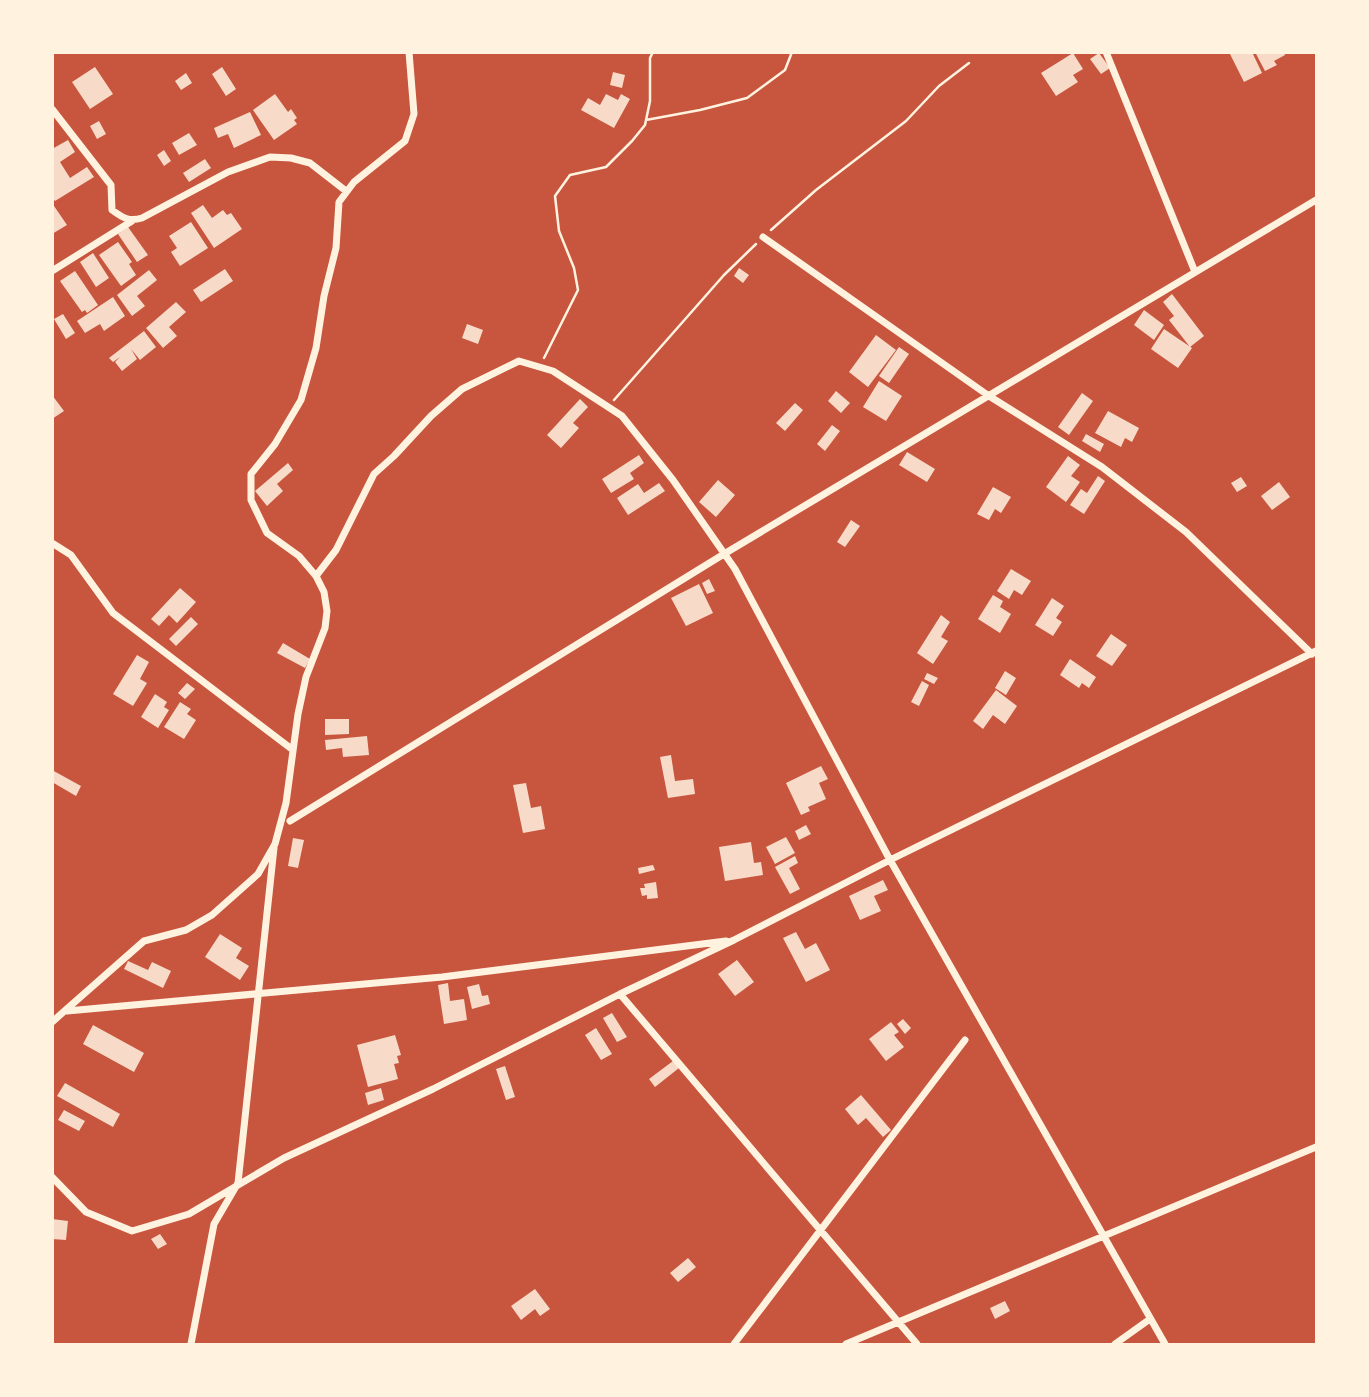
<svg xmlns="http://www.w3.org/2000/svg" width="1369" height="1397" viewBox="0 0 1369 1397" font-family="Overpass,sans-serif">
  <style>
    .building { fill: #f7dbc8 }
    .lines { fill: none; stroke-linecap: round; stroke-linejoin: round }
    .path { stroke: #fff3e0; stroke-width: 2.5 }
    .minor { stroke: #fff3e0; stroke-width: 7 }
  </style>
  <rect width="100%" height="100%" fill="#c8553d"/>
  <path class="building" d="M1229 52H1252L1262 73 1244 82Z
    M1255 52H1284L1285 55 1274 61 1277 65 1265 71Z
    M1073 53 1083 69 1073 75 1078 82 1056 96 1041 73Z
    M1099 53 1110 68 1101 74 1090 59Z
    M95 67 113 94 90 109 72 82Z
    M222 67 236 89 226 96 212 74Z
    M613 72 625 75 622 88 610 85Z
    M186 73 192 83 181 90 175 81Z
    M275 94 288 112 291 109 297 118 294 120 297 124 274 140 253 110Z
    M606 94 618 100 621 94 630 99 614 128 581 110 588 98 600 105Z
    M250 112 261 135 234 148 228 134 218 138 214 128Z
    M99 121 106 134 97 139 90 126Z
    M189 133 197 145 179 155 172 143Z
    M68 140 75 152 60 162 70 178 87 167 94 177 55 201 52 197V149Z
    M164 150 171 161 164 166 157 155Z
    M205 159 211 168 189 182 183 173Z
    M52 203 67 225 52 234Z
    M203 205 212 218 223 210 227 215 231 213 242 229 214 248 191 213Z
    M191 222 208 248 180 266 171 252 177 248 169 236Z
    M128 227 148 255 137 262 118 234Z
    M118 242 132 262 129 264 136 275 121 286 99 255Z
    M93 253 109 278 96 287 80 262Z
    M739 268 749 275 743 283 734 276Z
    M225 269 233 281 201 302 193 290Z
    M149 270 157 280 137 296 145 306 132 316 117 295Z
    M75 271 98 305 87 313 85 310 82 312 60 281Z
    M1172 294 1204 336 1190 347 1169 320 1174 316 1163 302Z
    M113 297 125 316 104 331 100 324 85 333 77 321Z
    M176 302 186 312 169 327 177 336 163 348 146 328Z
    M1144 310 1164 325 1154 340 1134 325Z
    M63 314 75 333 66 339 54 319Z
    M467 324 483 330 478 344 462 338Z
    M1164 329 1192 348 1178 368 1151 349Z
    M144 331 156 347 140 360 131 349 137 359 122 371 115 362 120 357 113 362 109 358Z
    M876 335 896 350 868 387 849 372Z
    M899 347 909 354 889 383 879 376Z
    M879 381 902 396 886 421 863 407Z
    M836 391 850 403 841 413 828 401Z
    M1082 393 1093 401 1069 435 1058 427Z
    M52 395 64 411 52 419Z
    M580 399 588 407 573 423 579 428 561 448 547 435Z
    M795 403 803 410 785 431 776 423Z
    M1108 411 1139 428 1132 442 1125 438 1121 447 1095 433Z
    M832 425 840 431 825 451 817 444Z
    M1086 434 1104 444 1100 452 1082 441Z
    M907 452 935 469 927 482 899 465Z
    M639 455 644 463 630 473 634 479 611 493 602 479Z
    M1068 456 1080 465 1071 476 1080 482 1066 502 1046 487Z
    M288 463 293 470 277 484 283 491 267 506 255 491Z
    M1098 476 1105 481 1084 514 1070 505 1081 489 1087 493Z
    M1241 477 1247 486 1237 492 1231 483Z
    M718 480 735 495 716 517 699 502Z
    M1279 482 1290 497 1272 510 1261 496Z
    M659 483 665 491 628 515 617 498 638 484 644 493Z
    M993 487 1011 497 1001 513 995 509 989 520 977 514Z
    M851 520 860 526 845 547 837 542Z
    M1011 569 1031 581 1022 595 1014 590 1009 599 997 591Z
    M709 579 715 591 707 594 702 583Z
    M699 584 713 613 686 626 671 598Z
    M180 588 196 602 177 623 169 615 159 626 151 619Z
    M993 595 1003 601 1000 607 1011 614 1000 633 978 619Z
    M1052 598 1064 606 1056 618 1062 622 1053 636 1035 625Z
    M941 615 950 622 941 637 948 641 933 664 917 653Z
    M191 617 198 624 176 646 169 639Z
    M1111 634 1127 645 1112 666 1096 656Z
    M283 643 310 659 305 668 277 653Z
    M137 655 149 662 140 679 147 683 133 706 113 694Z
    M1070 659 1096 677 1089 688 1082 683 1079 688 1060 675Z
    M1005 671 1016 678 1006 695 995 688Z
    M927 673 938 678 934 684 924 679Z
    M922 681 929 685 919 706 911 702Z
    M187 683 195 689 185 699 178 693Z
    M996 690 1017 706 1005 724 993 715 983 729 973 721Z
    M155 694 167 702 164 707 169 710 158 728 141 717Z
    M180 702 191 709 187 714 196 720 184 739 164 727Z
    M325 719H349V734L325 735Z
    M367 736 369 755 343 757 342 748 326 750 325 740Z
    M671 755 675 781 693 779 695 794 668 798 660 757Z
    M821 766 828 779 819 783 826 799 808 807 810 811 801 815 786 783Z
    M52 770 81 786 76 796 52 782Z
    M526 783 531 808 541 806 545 829 523 833 513 785Z
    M806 825 811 834 799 840 795 831Z
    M786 837 795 853 775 864 766 847Z
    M293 838 304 840 298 868 288 866Z
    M751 842 754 863 761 862 763 875 725 881 719 847Z
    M795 856 798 863 789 868 800 889 790 894 775 867Z
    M653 865 655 870 639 874 638 868Z
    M883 880 888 890 874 896 881 911 860 920 849 896Z
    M656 882 658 898 647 899V895L642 896 640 888H645L644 884Z
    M796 932 805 949 816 943 830 970 806 982 783 938Z
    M220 934 242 948 236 958 249 966 240 980 205 957Z
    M737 960 754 982 735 996 718 974Z
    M128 961 148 970 152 962 171 971 163 988 124 969Z
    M448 983 450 1001 464 999 467 1020 444 1024 438 985Z
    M479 984 482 996 488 995 490 1004 472 1009 467 987Z
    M612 1013 627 1037 617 1042 603 1018Z
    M903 1019 911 1028 905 1034 897 1024Z
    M891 1022 899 1032 894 1035 904 1047 886 1061 869 1039Z
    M93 1025 144 1053 134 1072 83 1044Z
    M596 1028 612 1054 601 1060 585 1035Z
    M395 1035 401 1055 397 1056 399 1063 394 1064 398 1079 368 1087 357 1045Z
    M673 1061 679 1068 655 1087 649 1079Z
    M505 1066 515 1097 506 1100 496 1069Z
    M65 1083 120 1114 113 1127 57 1096Z
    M381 1088 384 1100 368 1105 365 1093Z
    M861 1095 891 1130 883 1137 866 1118 858 1125 845 1109Z
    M64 1110 85 1121 79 1131 58 1120Z
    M52 1219 68 1221 66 1240 52 1239Z
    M160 1234 167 1244 158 1249 151 1239Z
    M688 1258 696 1267 678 1282 670 1273Z
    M535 1289 550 1309 540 1316 535 1309 521 1320 511 1306Z
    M1005 1301 1010 1311 995 1319 990 1308Z"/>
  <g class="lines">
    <path class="path" d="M646 120 700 110 747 98 785 70 792 52
      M771 230 816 190 906 121 939 86 969 63
      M544 358 578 290 574 268 559 231 555 196 570 175 606 167 632 141 645 125 650 101V58L653 52
      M614 400 724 275 756 244"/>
    <path class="minor" d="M1106 52 1195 272
      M52 109 111 185 112 210C123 218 129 222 142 218L228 172 270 157 291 158 310 163 346 191
      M763 237 989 396 1102 467 1186 532 1312 654
      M52 271 132 221
      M52 543 71 555 113 613 293 750
      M316 576 336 550 374 474 394 456 431 416 462 389 519 361 553 371 622 416 673 480 735 569 890 860 1165 1344
      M290 821 724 554 1316 200
      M620 994 917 1344
      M67 1011 442 977 726 941
      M52 1022 144 941 186 930 212 915 258 874 275 844 286 803 298 714 306 677 325 628 327 611 324 592 316 576 299 556 267 533 251 500V474L275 444 301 400 316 348 324 296 336 248 339 202 354 182 405 141 414 114 409 52
      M52 1177 86 1212 132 1231 189 1214 284 1158 433 1089 620 994 734 940 890 860 1316 651
      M191 1344 214 1224 238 1183 274 848
      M734 1344 965 1040
      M846 1344 1316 1147
      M1115 1344 1150 1319"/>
  </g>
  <rect width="1369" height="1397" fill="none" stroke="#fff3e0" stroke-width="108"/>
</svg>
